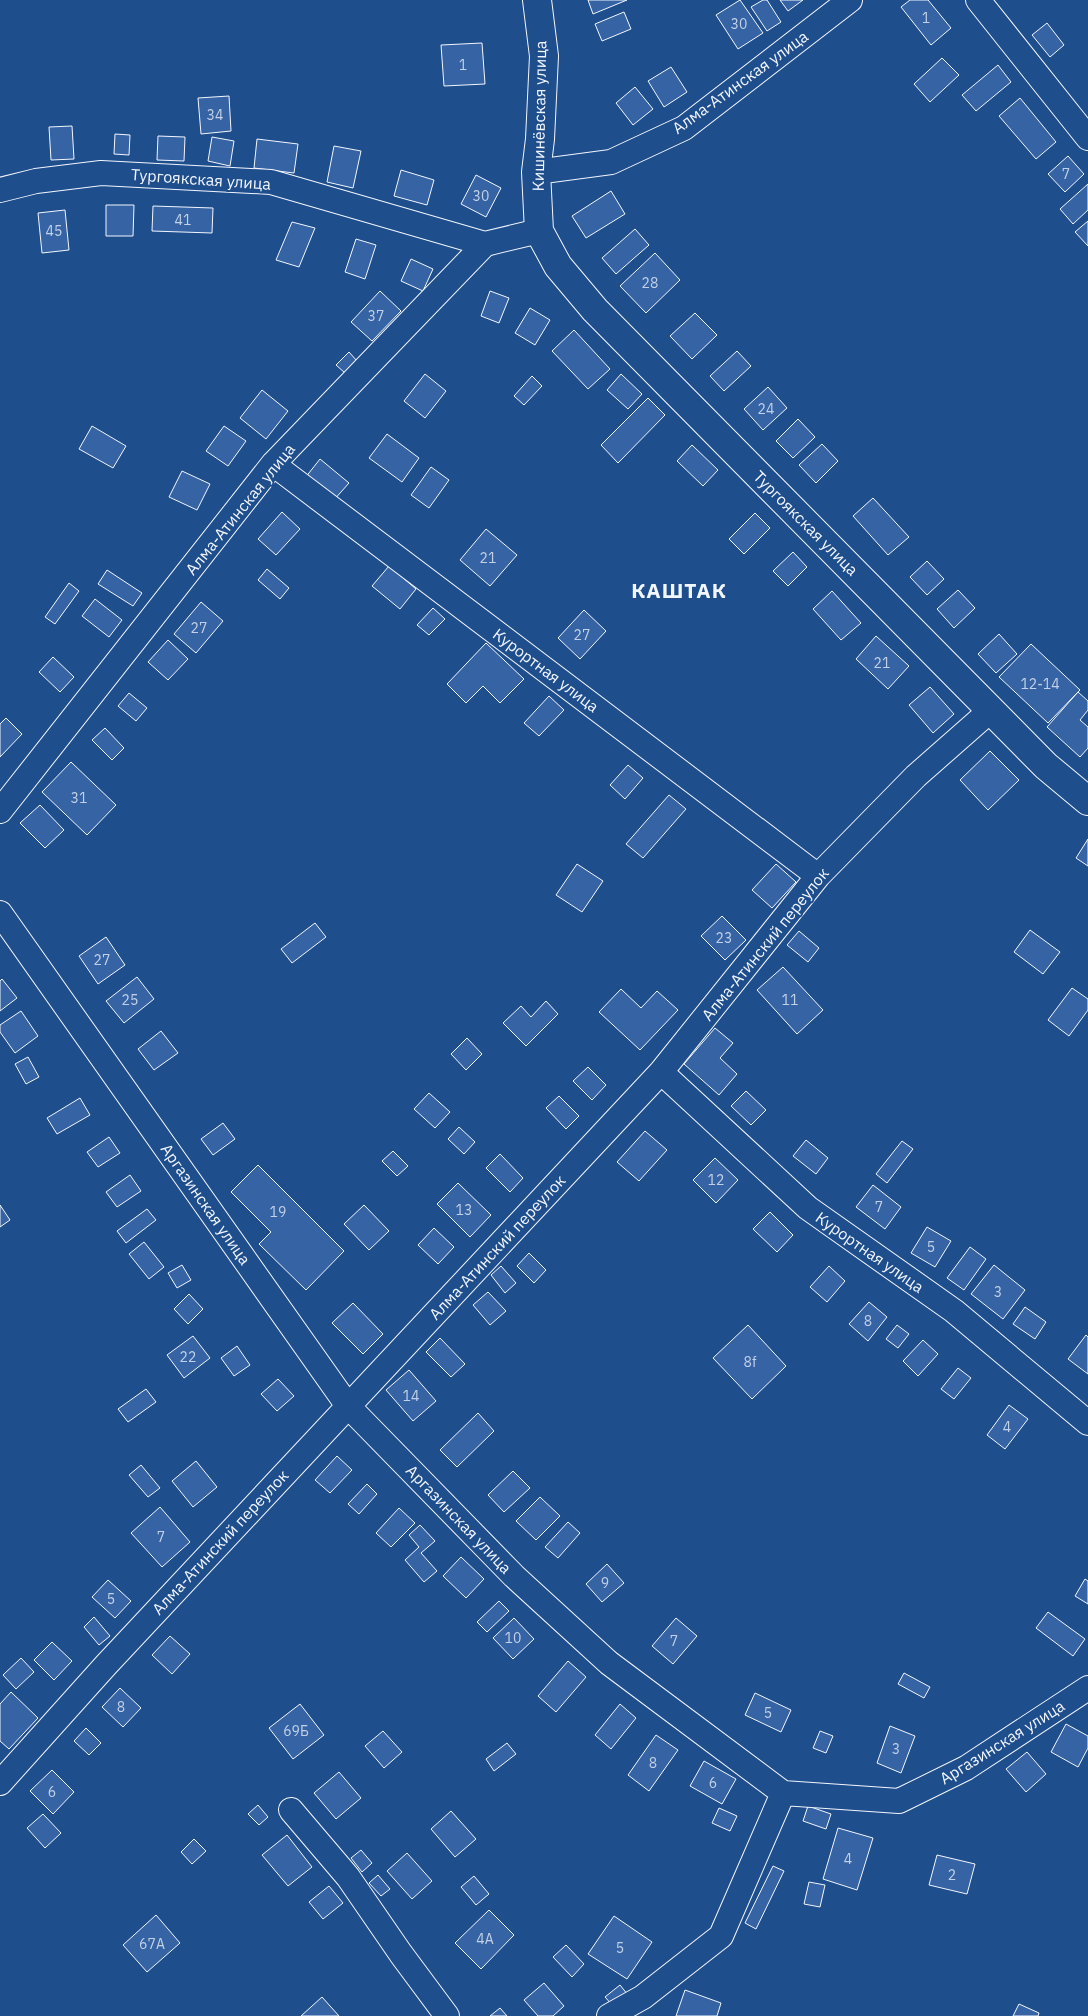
<svg xmlns="http://www.w3.org/2000/svg" width="1088" height="2016" viewBox="0 0 1088 2016" font-family="'IBM Plex Sans',sans-serif">
  <style>
    .building { fill: #3563a3; stroke: #f2f6ff }
    .lines { fill: none; stroke-linecap: round; stroke-linejoin: round }
    .minor-casing { stroke: #f2f6ff; stroke-width: 26 }
    .major-casing { stroke: #f2f6ff; stroke-width: 30 }
    .minor { stroke: #1f4e8c; stroke-width: 24 }
    .major { stroke: #1f4e8c; stroke-width: 28 }
    .labels { text-anchor: middle; stroke-width: 4; stroke-linejoin: round; paint-order: stroke }
    .number-label { font-size: 14px; fill: #c3d1e8 }
    .street-label { font-size: 16px; fill: #f2f6ff; stroke: #1f4e8c }
    .district-label { font-size: 21px; font-weight: bold; letter-spacing: 1px; fill: #f2f6ff; stroke: #1f4e8c }
  </style>
  <rect width="100%" height="100%" fill="#1f4e8c"/>
  <path class="building" d="M588 0H627L593 14Z
    M740 0 763 33 738 49 716 15Z
    M763 0H767L781 22 767 31 751 7Z
    M780 0H803L788 11Z
    M910 0H928L951 28 931 45 901 7Z
    M624 12 631 29 602 41 595 24Z
    M1047 23 1064 45 1050 57 1032 35Z
    M482 43 485 84 444 86 441 45Z
    M942 58 959 75 930 102 914 84Z
    M998 65 1011 82 976 111 962 95Z
    M671 67 687 92 664 107 648 81Z
    M635 87 653 109 633 125 616 103Z
    M229 96 231 131 201 134 198 98Z
    M1020 98 1056 142 1036 159 999 116Z
    M72 126 74 159 51 160 49 127Z
    M115 134 130 135 129 155 114 154Z
    M158 136 185 137 184 161 157 160Z
    M212 137 234 141 230 166 208 161Z
    M257 139 298 144 294 173 254 168Z
    M334 146 361 151 353 188 327 182Z
    M1068 156 1084 174 1065 192 1048 174Z
    M401 170 434 180 427 205 394 196Z
    M476 175 501 188 486 217 461 204Z
    M1088 184V210L1073 224 1060 209Z
    M611 191 625 214 586 238 572 216Z
    M106 205H134L133 236H106Z
    M153 206 213 208 212 233 152 231Z
    M65 210 69 250 42 253 38 213Z
    M1088 221V246L1075 232Z
    M292 222 315 228 299 267 276 260Z
    M635 229 649 245 616 274 602 258Z
    M356 239 376 245 365 279 345 272Z
    M655 253 680 280 646 313 620 286Z
    M411 259 433 269 423 291 401 281Z
    M380 291 401 311 372 341 351 322Z
    M490 291 509 298 499 323 481 316Z
    M530 308 550 320 535 345 515 333Z
    M695 313 717 335 692 359 670 336Z
    M574 330 610 369 588 389 552 351Z
    M737 351 751 366 724 391 710 376Z
    M349 352 357 361 345 373 336 365Z
    M425 374 446 391 425 418 404 401Z
    M621 374 642 394 628 409 607 390Z
    M532 376 542 386 524 405 514 396Z
    M768 387 787 408 763 430 744 409Z
    M262 390 288 411 266 439 240 418Z
    M648 398 665 415 618 463 601 445Z
    M798 419 815 437 793 458 776 441Z
    M92 426 126 446 113 468 79 449Z
    M224 426 246 441 228 466 206 451Z
    M387 434 419 458 402 482 369 458Z
    M822 444 838 461 816 483 799 465Z
    M692 445 718 470 703 486 677 461Z
    M320 459 349 483 333 501 305 478Z
    M431 467 449 480 429 508 411 495Z
    M182 471 210 484 197 510 169 497Z
    M873 498 909 537 888 555 853 516Z
    M282 512 300 529 276 555 258 539Z
    M755 513 770 528 744 554 729 539Z
    M486 529 517 555 490 586 460 560Z
    M793 552 807 567 788 586 773 571Z
    M927 561 944 579 927 595 910 577Z
    M389 566 416 589 400 609 372 586Z
    M267 569 289 588 280 599 258 580Z
    M107 570 142 593 133 606 98 584Z
    M69 583 79 591 55 624 45 617Z
    M958 590 975 608 954 628 937 609Z
    M832 591 861 623 841 640 813 609Z
    M95 599 122 620 109 637 82 616Z
    M201 602 223 621 196 653 174 634Z
    M433 608 445 619 429 635 417 625Z
    M584 610 606 631 580 659 558 638Z
    M999 634 1017 654 996 673 978 654Z
    M876 636 909 666 888 689 856 659Z
    M168 640 188 659 168 680 148 662Z
    M486 643 524 679 500 703 483 686 466 703 447 684Z
    M1031 644 1080 690 1048 723 999 677Z
    M53 657 74 677 60 692 39 672Z
    M930 687 954 714 933 733 909 705Z
    M1078 692 1088 701V710L1080 720 1088 727V748L1080 757 1047 727Z
    M129 693 147 708 136 721 118 706Z
    M549 696 564 710 539 736 524 723Z
    M6 718 22 734 0 757V724Z
    M105 728 124 748 112 760 92 740Z
    M990 751 1019 780 988 810 960 780Z
    M71 762 116 805 87 835 42 792Z
    M628 765 643 778 625 799 610 785Z
    M669 795 686 809 643 858 626 844Z
    M40 805 64 830 45 848 20 823Z
    M1088 839V866L1076 858Z
    M577 864 603 881 582 912 556 895Z
    M776 864 796 882 772 908 752 890Z
    M722 916 746 940 725 960 701 936Z
    M315 923 326 937 292 963 281 949Z
    M1030 930 1060 952 1043 974 1014 952Z
    M799 931 819 948 808 962 787 945Z
    M106 937 125 965 98 984 79 956Z
    M783 967 823 1010 797 1034 757 990Z
    M137 977 154 999 124 1023 106 1001Z
    M2 979 17 998 0 1011V981Z
    M1072 988 1088 999V1010L1069 1036 1048 1020Z
    M621 989 641 1008 657 991 678 1010 640 1050 599 1012Z
    M546 1001 558 1014 526 1046 503 1023 521 1006 531 1017Z
    M21 1011 38 1036 15 1053 0 1032V1025Z
    M715 1028 733 1043 720 1058 737 1074 719 1095 684 1064Z
    M161 1031 178 1053 154 1070 138 1049Z
    M467 1038 482 1054 466 1070 451 1054Z
    M28 1057 39 1077 26 1084 15 1064Z
    M588 1067 606 1085 592 1100 573 1081Z
    M746 1091 766 1110 751 1125 731 1106Z
    M429 1093 450 1112 435 1128 414 1109Z
    M559 1096 579 1116 566 1129 546 1108Z
    M80 1098 90 1115 57 1134 47 1118Z
    M223 1123 235 1139 213 1155 201 1139Z
    M459 1127 475 1142 464 1154 448 1139Z
    M645 1131 667 1150 639 1181 617 1162Z
    M109 1137 120 1153 98 1167 87 1152Z
    M806 1140 828 1158 816 1174 793 1156Z
    M902 1141 913 1149 887 1183 876 1174Z
    M393 1151 408 1166 397 1176 382 1161Z
    M500 1154 523 1178 510 1192 486 1168Z
    M715 1158 738 1180 716 1203 693 1180Z
    M258 1165 344 1251 306 1290 259 1244 271 1232 231 1192Z
    M130 1175 141 1191 117 1207 106 1192Z
    M458 1183 491 1215 470 1237 437 1204Z
    M873 1185 901 1207 885 1229 856 1207Z
    M0 1205 10 1220 0 1227Z
    M364 1205 389 1231 369 1250 344 1224Z
    M147 1209 156 1220 126 1243 117 1231Z
    M770 1212 793 1235 777 1252 753 1229Z
    M927 1227 951 1241 935 1267 911 1253Z
    M434 1228 454 1247 438 1264 418 1245Z
    M144 1242 164 1267 149 1279 129 1254Z
    M970 1247 986 1259 964 1290 947 1278Z
    M529 1253 546 1270 534 1283 517 1266Z
    M182 1265 191 1280 177 1288 168 1273Z
    M994 1265 1025 1290 1003 1319 971 1294Z
    M501 1266 516 1283 505 1293 491 1275Z
    M829 1266 845 1281 827 1302 810 1287Z
    M488 1292 506 1311 490 1325 473 1305Z
    M189 1294 203 1309 188 1324 174 1309Z
    M869 1302 887 1317 868 1341 849 1324Z
    M353 1303 383 1334 363 1354 332 1323Z
    M1025 1307 1046 1322 1035 1339 1013 1324Z
    M748 1325 786 1366 752 1399 713 1358Z
    M897 1325 909 1334 898 1348 886 1339Z
    M1086 1335 1088 1337V1374L1068 1359Z
    M193 1336 210 1358 184 1378 167 1355Z
    M440 1338 465 1364 451 1377 426 1352Z
    M923 1340 938 1354 918 1376 903 1361Z
    M237 1346 250 1365 234 1376 221 1358Z
    M958 1368 971 1378 954 1399 941 1389Z
    M409 1370 436 1401 413 1421 386 1390Z
    M278 1379 294 1396 277 1411 261 1394Z
    M146 1389 156 1402 128 1422 118 1409Z
    M1009 1405 1028 1419 1005 1449 987 1435Z
    M478 1413 494 1431 457 1467 440 1450Z
    M337 1456 352 1470 330 1493 315 1480Z
    M196 1461 217 1487 193 1507 172 1481Z
    M141 1465 160 1488 148 1497 129 1475Z
    M513 1471 530 1488 504 1512 488 1495Z
    M367 1484 377 1494 359 1514 348 1504Z
    M540 1497 560 1516 536 1540 516 1521Z
    M160 1507 190 1542 162 1567 131 1533Z
    M399 1508 415 1523 391 1547 376 1533Z
    M568 1522 580 1533 558 1558 545 1547Z
    M420 1525 435 1541 421 1553 437 1571 424 1582 405 1560 419 1547 409 1535Z
    M461 1557 484 1579 466 1598 443 1576Z
    M607 1564 624 1583 602 1602 586 1584Z
    M1085 1579 1088 1581V1604L1075 1596Z
    M108 1580 131 1601 115 1618 92 1597Z
    M499 1601 509 1611 487 1632 477 1622Z
    M1048 1612 1085 1639 1073 1656 1036 1628Z
    M94 1617 110 1636 99 1645 84 1627Z
    M514 1618 534 1639 513 1659 493 1638Z
    M676 1618 697 1636 673 1664 652 1646Z
    M170 1636 190 1654 172 1674 152 1655Z
    M52 1642 72 1661 54 1680 34 1660Z
    M21 1658 34 1672 16 1689 3 1675Z
    M568 1661 586 1677 556 1712 538 1696Z
    M904 1673 930 1687 924 1698 898 1684Z
    M120 1688 141 1708 123 1727 102 1707Z
    M11 1692 38 1718 9 1749 0 1741V1704Z
    M755 1693 791 1710 781 1732 745 1715Z
    M300 1704 324 1735 293 1759 269 1728Z
    M620 1704 636 1718 611 1749 595 1735Z
    M1066 1724 1088 1736V1748L1078 1767 1051 1752Z
    M890 1726 915 1736 901 1773 877 1763Z
    M86 1728 101 1743 89 1755 74 1741Z
    M383 1731 402 1752 384 1768 365 1746Z
    M820 1731 833 1736 826 1753 813 1748Z
    M656 1735 678 1750 649 1791 628 1775Z
    M507 1743 516 1754 494 1771 486 1759Z
    M1027 1752 1046 1774 1026 1792 1006 1769Z
    M704 1761 736 1779 722 1804 690 1786Z
    M52 1770 74 1792 53 1814 30 1791Z
    M339 1772 361 1798 336 1819 314 1793Z
    M258 1805 268 1817 259 1825 248 1814Z
    M808 1806 831 1814 826 1829 803 1821Z
    M719 1808 737 1816 730 1831 712 1823Z
    M451 1811 476 1839 455 1857 431 1829Z
    M43 1814 61 1833 45 1848 27 1828Z
    M838 1828 873 1838 857 1890 823 1879Z
    M287 1835 312 1867 288 1886 262 1855Z
    M194 1839 206 1851 192 1864 181 1852Z
    M361 1850 372 1863 362 1872 351 1858Z
    M407 1853 432 1881 412 1899 387 1871Z
    M937 1855 975 1864 967 1894 929 1885Z
    M773 1866 784 1871 756 1929 745 1923Z
    M378 1875 390 1889 381 1896 369 1883Z
    M474 1876 489 1894 476 1905 461 1887Z
    M809 1882 825 1885 820 1907 804 1904Z
    M329 1886 343 1903 323 1919 309 1902Z
    M489 1910 514 1935 481 1969 455 1943Z
    M156 1915 180 1943 147 1972 123 1945Z
    M614 1916 652 1942 627 1979 588 1954Z
    M566 1945 584 1964 572 1977 553 1957Z
    M544 1983 564 2006 553 2016H538L524 2000Z
    M620 1985 628 1995 614 2007 605 1997Z
    M685 1990 721 2003 717 2016H676Z
    M322 1997 339 2016H301Z
    M1019 2004 1039 2013 1038 2016H1013Z
    M500 2008 507 2016H490Z"/>
  <g class="lines">
    <defs>
      <path id="minor" d="M978 0 1088 138
        M536 172 611 162 684 128 850 0
        M0 190 36 181 101 173 271 182 485 244
        M273 464 818 876
        M0 811 273 464 485 244 539 231
        M0 913 348 1406 514 1576 609 1663 783 1793 899 1801 966 1768 1088 1688
        M661 1072 808 1208 954 1311 1088 1423
        M0 1783 106 1665 661 1072 818 876 916 776 991 710
        M291 1810 348 1877 401 1954 447 2016
        M609 2016 643 1997 721 1936 783 1793"/>
      <path id="major" d="M537 0 544 56 540 139 536 172 539 231 558 266 595 310 1046 766 1088 801"/>
    </defs>
    <use href="#minor" class="minor-casing"/>
    <use href="#major" class="major-casing"/>
    <use href="#minor" class="minor"/>
    <use href="#major" class="major"/>
  </g>
  <g class="labels">
    <g class="number-label">
      <text x="926" y="23">1</text>
      <text x="739" y="29">30</text>
      <text x="463" y="70">1</text>
      <text x="215" y="120">34</text>
      <text x="1066" y="179">7</text>
      <text x="481" y="201">30</text>
      <text x="183" y="225">41</text>
      <text x="54" y="236">45</text>
      <text x="650" y="288">28</text>
      <text x="376" y="321">37</text>
      <text x="766" y="414">24</text>
      <text x="488" y="563">21</text>
      <text x="199" y="633">27</text>
      <text x="582" y="640">27</text>
      <text x="882" y="668">21</text>
      <text x="1040" y="689">12-14</text>
      <text x="79" y="803">31</text>
      <text x="724" y="943">23</text>
      <text x="102" y="965">27</text>
      <text x="130" y="1005">25</text>
      <text x="790" y="1005">11</text>
      <text x="716" y="1185">12</text>
      <text x="879" y="1212">7</text>
      <text x="464" y="1215">13</text>
      <text x="278" y="1217">19</text>
      <text x="931" y="1252">5</text>
      <text x="998" y="1297">3</text>
      <text x="868" y="1326">8</text>
      <text x="188" y="1362">22</text>
      <text x="750" y="1367">8f</text>
      <text x="411" y="1401">14</text>
      <text x="1007" y="1432">4</text>
      <text x="161" y="1542">7</text>
      <text x="605" y="1588">9</text>
      <text x="111" y="1604">5</text>
      <text x="513" y="1643">10</text>
      <text x="674" y="1646">7</text>
      <text x="121" y="1712">8</text>
      <text x="768" y="1718">5</text>
      <text x="296" y="1736">69Б</text>
      <text x="896" y="1754">3</text>
      <text x="653" y="1768">8</text>
      <text x="713" y="1788">6</text>
      <text x="52" y="1797">6</text>
      <text x="848" y="1864">4</text>
      <text x="952" y="1880">2</text>
      <text x="485" y="1944">4А</text>
      <text x="152" y="1949">67А</text>
      <text x="620" y="1953">5</text>
    </g>
    <g class="street-label">
      <text transform="translate(740 82) rotate(-36)" y="6">Алма-Атинская улица</text>
      <text transform="translate(539 116) rotate(-89)" y="6">Кишинёвская улица</text>
      <text transform="translate(201 179) rotate(4)" y="6">Тургоякская улица</text>
      <text transform="translate(240 509) rotate(-51)" y="6">Алма-Атинская улица</text>
      <text transform="translate(806 523) rotate(45)" y="6">Тургоякская улица</text>
      <text transform="translate(546 670) rotate(37)" y="6">Курортная улица</text>
      <text transform="translate(765 944) rotate(-51)" y="6">Алма-Атинский переулок</text>
      <text transform="translate(206 1204) rotate(55)" y="6">Аргазинская улица</text>
      <text transform="translate(497 1247) rotate(-47)" y="6">Алма-Атинский переулок</text>
      <text transform="translate(870 1252) rotate(35)" y="6">Курортная улица</text>
      <text transform="translate(459 1519) rotate(46)" y="6">Аргазинская улица</text>
      <text transform="translate(220 1542) rotate(-47)" y="6">Алма-Атинский переулок</text>
      <text transform="translate(1002 1742) rotate(-32)" y="6">Аргазинская улица</text>
    </g>
    <g class="district-label">
      <text x="679" y="598">КАШТАК</text>
    </g>
  </g>
</svg>
